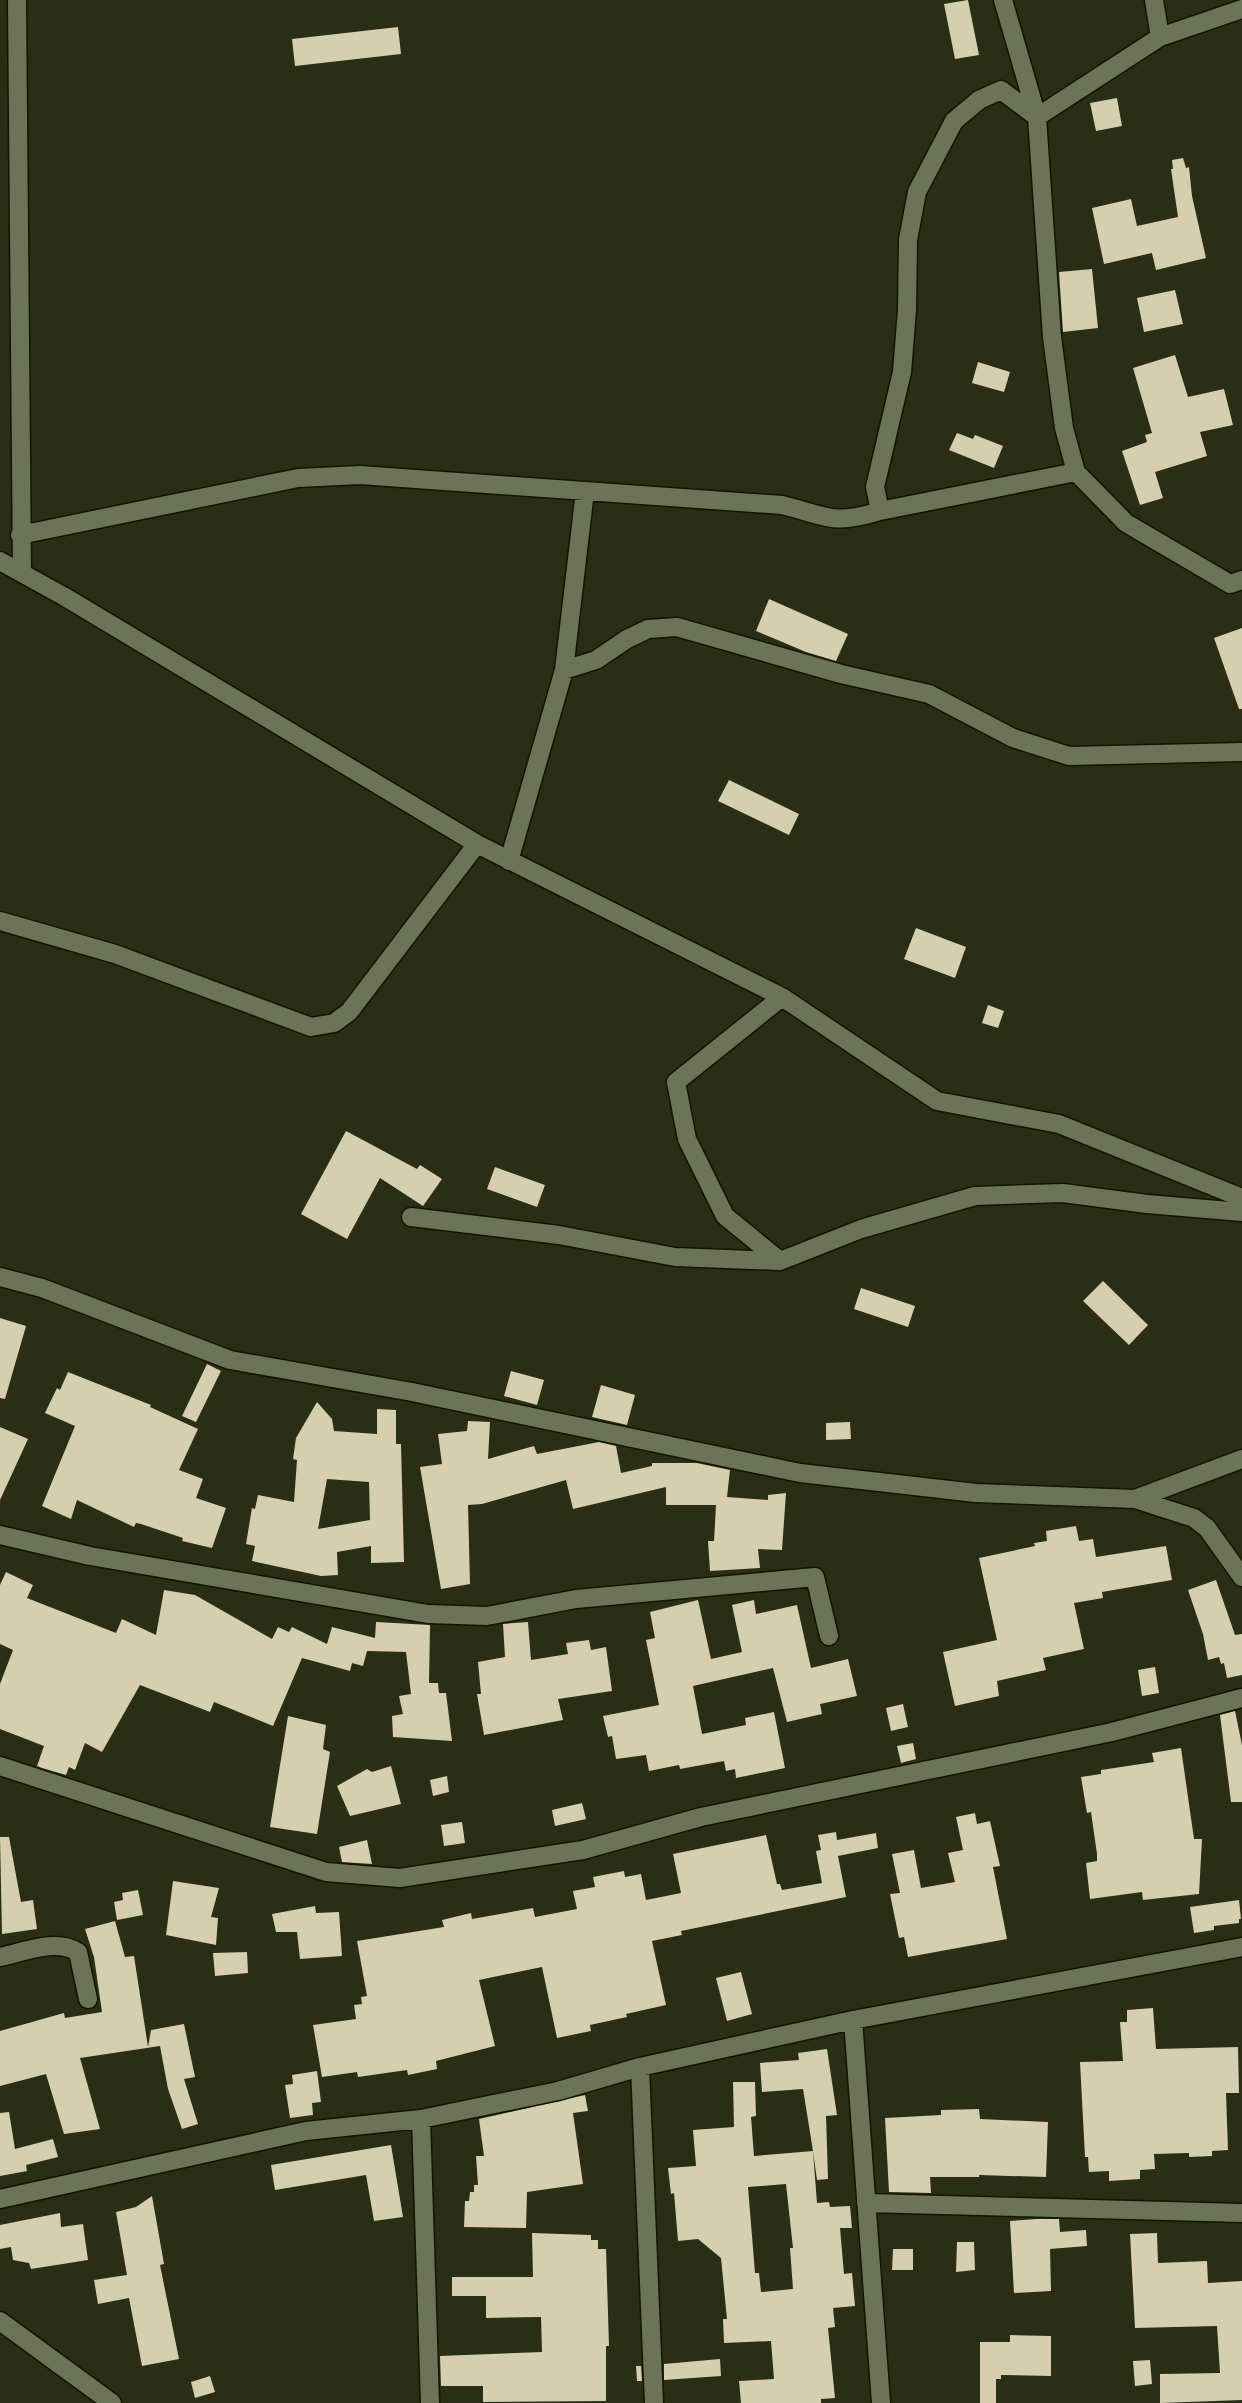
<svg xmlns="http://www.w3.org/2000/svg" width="1242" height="2403" viewBox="0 0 1242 2403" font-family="Jost,sans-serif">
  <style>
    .building { fill: #d5ceb0; fill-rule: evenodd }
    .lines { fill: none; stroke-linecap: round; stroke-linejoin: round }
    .minor-casing { stroke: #121601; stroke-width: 21 }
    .minor { stroke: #6c7357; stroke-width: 18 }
  </style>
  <rect width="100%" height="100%" fill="#292e15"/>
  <path class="building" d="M968 0 979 55 955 59 944 4Z
    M398 27 401 54 295 66 292 39Z
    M1117 98 1122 126 1096 131 1090 103Z
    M1183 158 1186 168 1189 167 1192 196 1206 258 1156 270 1152 253 1104 264 1092 208 1131 199 1137 226 1178 217 1171 169H1173L1172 160Z
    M1092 269 1098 328 1063 332 1059 272Z
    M1175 290 1183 324 1144 332 1137 298Z
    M1175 355 1188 397 1224 389 1233 425 1200 432 1207 456 1155 472 1163 498 1140 505 1122 451 1147 442 1145 435 1152 433 1133 368Z
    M978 362 1010 372 1004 392 972 383Z
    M957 433 973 439 975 435 1003 446 994 468 949 450Z
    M769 599 848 634 836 661 806 652 756 631Z
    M1242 628V709H1239L1214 638Z
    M729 780 799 814 789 835 718 801Z
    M916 928 966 947 955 978 904 959Z
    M988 1005 1004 1011 998 1028 982 1023Z
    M346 1131 417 1169 420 1165 442 1179 423 1206 380 1178 347 1239 301 1214Z
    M495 1167 545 1185 537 1207 487 1189Z
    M1103 1281 1148 1325 1129 1345 1083 1301Z
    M861 1288 915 1306 908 1327 854 1309Z
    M0 1318 26 1326 5 1399 0 1398Z
    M207 1364 221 1371 196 1422 182 1416Z
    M511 1371 544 1380 537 1405 504 1396Z
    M68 1372 151 1405 150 1407 198 1429 179 1470 203 1479 196 1498 226 1508 212 1548 182 1541 183 1538 141 1524 136 1523 134 1527 77 1500 71 1519 42 1506 75 1426 45 1413 57 1388 60 1390Z
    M601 1385 635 1395 627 1425 592 1417Z
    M317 1402 332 1419 334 1431 377 1434V1409L396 1410V1444H401L404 1562 371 1563V1546L337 1552 338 1575 321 1576 252 1561 255 1546 246 1544 252 1508 255 1509 258 1495 294 1502 297 1460 293 1459 296 1438ZM327 1479 369 1482 370 1520 318 1529Z
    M468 1421 490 1422 488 1459 534 1446 537 1454 599 1442 616 1446 621 1473 652 1466V1463H697L730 1470 727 1497 768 1500V1495L786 1493 782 1550 758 1549 760 1568 710 1571 708 1541H714L716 1505H666V1487L573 1509 566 1480 482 1504 468 1505 470 1584 441 1589 420 1467 442 1464 438 1434 467 1431Z
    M850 1422 851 1439 826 1440V1423Z
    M0 1427 28 1439 0 1500Z
    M1076 1526 1079 1541 1093 1539 1096 1557 1166 1546 1172 1580 1102 1592 1103 1598 1074 1603 1084 1649 1043 1658 1046 1670 997 1681 999 1696 955 1706 943 1652 997 1640 979 1558 1035 1546 1034 1543 1047 1541 1046 1531Z
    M6 1572 33 1585 27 1598 116 1633 122 1619 156 1635 164 1590 195 1595 272 1639 278 1627 289 1632 292 1627 327 1644 332 1627 375 1638 376 1622 430 1625 429 1683H438L439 1693H446L452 1741 393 1737 392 1716 403 1714 399 1696 411 1694 406 1652 367 1651 363 1666 352 1663 350 1671 302 1658 273 1726 214 1702 210 1712 140 1685 102 1752 85 1743 75 1770 69 1767 66 1775 42 1768 37 1766 44 1746 0 1729V1684L13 1650 0 1644V1585Z
    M1216 1580 1235 1635 1242 1634V1675L1227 1678 1224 1663 1221 1664 1219 1657 1208 1660 1203 1634 1188 1590Z
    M698 1600 711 1659 742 1652 732 1605 754 1600 756 1614 797 1605 811 1668 848 1659 857 1696 820 1704 822 1714 787 1722 773 1668 693 1686 702 1734 746 1725 745 1718 774 1712 785 1768 736 1778 735 1769 726 1771 724 1761 680 1769 679 1765 649 1771 646 1755 616 1759 612 1736 608 1737 603 1716 659 1705 646 1640 655 1638 650 1612Z
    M528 1622 531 1660 568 1654 566 1643 589 1640 591 1650 606 1647 612 1691 558 1699 563 1720 484 1735 477 1694H481L478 1662 505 1657 503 1624Z
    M1155 1667 1159 1693 1142 1696 1138 1670Z
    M903 1704 908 1727 891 1731 886 1708Z
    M1235 1711 1242 1745V1802H1231L1220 1715Z
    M288 1716 326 1725 323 1749 330 1752 317 1834 270 1827Z
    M913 1743 916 1759 901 1763 897 1746Z
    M1181 1748 1194 1839H1202L1199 1894 1143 1900 1142 1892 1090 1899 1086 1863 1097 1861V1854L1091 1812 1087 1813 1081 1777 1101 1774V1770L1154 1762 1152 1753Z
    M391 1766 401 1804 350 1816 337 1786 367 1769 372 1772Z
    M447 1776 449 1792 433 1796 430 1780Z
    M582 1803 586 1819 555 1826 552 1810Z
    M975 1813 977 1824 990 1821 1000 1866 993 1867 1007 1939 908 1957 904 1937 899 1938 890 1894 900 1893 892 1854 914 1850 921 1888 955 1882 948 1853 963 1850 956 1817Z
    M462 1822 465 1843 444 1846 441 1825Z
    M836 1832 837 1840 876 1833 878 1848 838 1856 846 1897 681 1931 682 1935 652 1941 666 2005 626 2014 627 2017 590 2025 591 2031 557 2038 542 1967 479 1980 495 2046 436 2061 437 2069 408 2075 407 2070 358 2077 357 2072 322 2077 313 2025 356 2019 354 2005 362 2004 361 1997 367 1996 357 1941 444 1927 442 1920 471 1913 472 1919 533 1908 535 1917 577 1909 573 1891 595 1887 593 1877 624 1871 625 1877 641 1874 646 1900 681 1893 673 1854 766 1835 777 1884H780L782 1890 822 1883 816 1851 821 1850 818 1835Z
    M0 1837H9L21 1902 33 1900 37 1929 2 1934Z
    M367 1840 372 1864 342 1862 339 1847Z
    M173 1881 219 1888 211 1917 218 1918 216 1945 166 1935Z
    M138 1890 143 1915 117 1920 114 1902 123 1900 122 1893Z
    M1239 1900 1241 1919H1239V1923L1214 1926V1930L1194 1933 1190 1907Z
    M315 1906 316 1913 339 1912 342 1956 300 1959 297 1932H276L272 1914Z
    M115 1921 125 1957 134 1956 148 2047 151 2030 184 2024 195 2077 184 2079 198 2124 182 2129 168 2089 160 2046 80 2058 100 2129 64 2134 46 2074 0 2086V2031L64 2013 65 2018 102 2012 94 1957 85 1929Z
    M247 1952 248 1973 215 1976 213 1953Z
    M741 1972 752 2014 727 2021 716 1978Z
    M1153 2008 1156 2049 1238 2047 1239 2093H1226L1228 2150 1212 2151V2156L1189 2157V2153L1154 2154 1155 2169 1140 2170V2179L1109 2181V2171L1089 2172 1088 2157H1085L1080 2062 1123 2061 1120 2022H1127V2010Z
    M827 2049 837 2115 826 2116 828 2179 817 2180 813 2151 817 2203 829 2202 830 2207 850 2206 852 2228H840L844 2274 852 2273 855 2306 833 2308 835 2327 828 2328 835 2398 821 2399V2403H741L739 2381 774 2379 771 2341 724 2343 723 2319H727L721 2258 698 2239 678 2241 674 2193 671 2194 668 2168 696 2166 693 2130 734 2127 733 2082H755L756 2116 751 2117 754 2156 813 2151 803 2089 762 2092 760 2063 799 2060 798 2053ZM786 2184 793 2248H790L793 2289 761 2292 759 2273H755L748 2187Z
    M317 2071 321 2102 312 2103 313 2115 290 2118 285 2085 293 2084 292 2075Z
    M585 2095 588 2111 573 2113 583 2184 527 2192 526 2228 464 2227 465 2201H469L470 2192H474V2185H478L476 2156H484L479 2119Z
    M979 2109 980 2119 1048 2122 1046 2177 979 2175V2177H930L931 2193 889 2192 885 2118 941 2115V2110Z
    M9 2112 15 2149 53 2139 58 2157 26 2165 27 2171 0 2176V2113Z
    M391 2145 403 2217 374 2221 366 2175 275 2190 271 2165Z
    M152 2196 164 2264 160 2265 179 2359 142 2366 129 2298 98 2304 94 2280 127 2275 116 2212 136 2207Z
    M60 2213 61 2227 83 2224 88 2260 31 2269 29 2263 13 2260 11 2247 0 2249V2225Z
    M1037 2219H1059L1060 2232 1086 2230 1087 2246 1050 2249 1051 2291 1014 2293 1010 2221Z
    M532 2233 591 2235V2240H598V2249H606L609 2346H606V2401L483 2402V2386H441L440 2356 542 2352 541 2317 486 2318V2296H452V2277H533Z
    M1157 2233 1158 2263 1207 2261 1208 2283 1242 2281V2400L1160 2403V2374L1220 2373 1217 2326 1135 2328 1130 2234Z
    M957 2242H974L975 2270 956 2272Z
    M893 2249H913V2270H892Z
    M1010 2335 1051 2336V2376L1001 2375V2379H996V2403H980V2342H1010Z
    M720 2359 721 2376 664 2380V2364Z
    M1150 2360 1152 2384 1135 2386 1133 2361Z
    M636 2366H641L642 2381H637Z
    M210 2376 215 2392 195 2398 191 2382Z"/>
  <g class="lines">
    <defs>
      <path id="minor" d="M17 0 22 573
        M1003 0 1037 117 1052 337 1064 428 1076 472 1126 523 1230 584 1242 580
        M1154 0 1160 37
        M1076 472 880 511 875 487 902 372 907 310 908 240 917 192 954 121 979 100 1001 90 1037 117 1160 37 1242 9
        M20 535 298 478 360 475 782 505C828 516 831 526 880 511
        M0 561 65 597 477 844 782 997 937 1101 1059 1124 1242 1198
        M564 670 596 660 627 639 648 629 677 627 841 674 929 694 1013 738 1069 756 1242 752
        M509 861 564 670 585 491
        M0 921 115 954 311 1027 334 1023 349 1012 477 844
        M411 1217 559 1235 675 1257 780 1261 861 1229 975 1196 1063 1193 1147 1204 1242 1212
        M780 1261 725 1216 687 1139 676 1082 782 997
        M0 1277 42 1288 230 1360 412 1392 800 1473 976 1493 1135 1499 1194 1518 1207 1528 1242 1577
        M1135 1499 1242 1459
        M0 1535 90 1556 428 1614 487 1616 576 1599 815 1577 829 1636
        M0 1766 326 1872 400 1878 583 1850 701 1817 1112 1732 1242 1698
        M0 1957C24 1952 56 1938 78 1952L88 1999
        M853 2020 881 2403
        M640 2067 654 2403
        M421 2119 430 2403
        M0 2199 306 2131 421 2119 558 2091 640 2067 853 2020 1242 1947
        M866 2203 1242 2213
        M0 2321 112 2403"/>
    </defs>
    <use href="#minor" class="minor-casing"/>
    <use href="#minor" class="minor"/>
  </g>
</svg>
